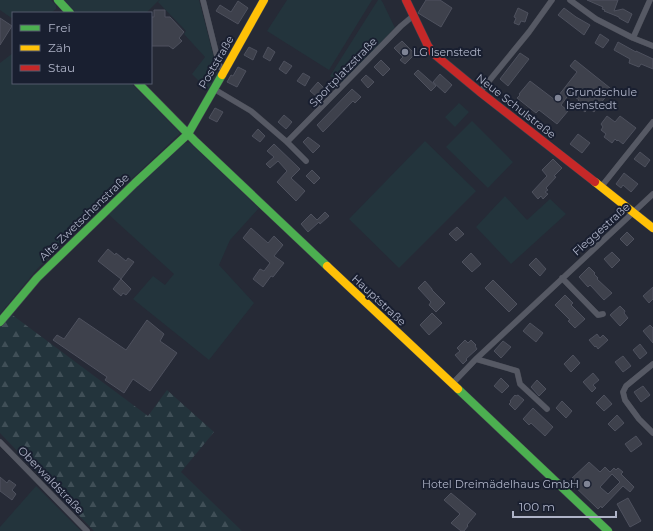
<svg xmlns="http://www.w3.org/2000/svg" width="653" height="531" viewBox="0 0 653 531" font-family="Montserrat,sans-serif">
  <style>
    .green { fill: #23343c }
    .forest { fill: url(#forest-firs) }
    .building { fill: #3e414c; stroke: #4e515e; fill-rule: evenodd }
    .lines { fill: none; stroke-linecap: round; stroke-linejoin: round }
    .street-casing { stroke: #42454f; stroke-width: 6 }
    .fast-casing { stroke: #42454f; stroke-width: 9 }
    .slow-casing { stroke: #42454f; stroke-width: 9 }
    .jam-casing { stroke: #42454f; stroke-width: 9 }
    .street { stroke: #565964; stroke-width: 5.5 }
    .fast { stroke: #4caf50; stroke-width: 8 }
    .slow { stroke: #ffc107; stroke-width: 8 }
    .jam { stroke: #c62828; stroke-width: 8 }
    .poi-dot { fill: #7f8495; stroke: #191f30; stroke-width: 1.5 }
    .labels { text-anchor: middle; stroke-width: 4; stroke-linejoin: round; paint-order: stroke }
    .poi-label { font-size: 11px; fill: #afb4c8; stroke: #191f30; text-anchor: start }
    .street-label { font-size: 11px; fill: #afb4c8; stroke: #191f30 }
  </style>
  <defs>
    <pattern id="forest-firs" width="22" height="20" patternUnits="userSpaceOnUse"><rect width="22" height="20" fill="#23343c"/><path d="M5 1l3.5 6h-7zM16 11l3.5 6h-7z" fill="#404f57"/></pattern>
  </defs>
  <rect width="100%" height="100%" fill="#262a36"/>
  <path class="green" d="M0 0H51L56 5V9L51 13H13V19L0 10Z
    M64 0H159L146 13H76Z
    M160 0H199L218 73 208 90 192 74 205 57 184 34 186 31 158 2Z
    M287 0H372L329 70 267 31Z
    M378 0H381L383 3 395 28 343 82H339L330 76Z
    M13 53V83H131L180 133 177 136 38 268 0 314V63Z
    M459 103 469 112 455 127 445 117Z
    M472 121 513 162 488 188 446 147Z
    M425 141 476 191 399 268 349 219Z
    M189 142 259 208 230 240 219 265 254 303 209 360 133 299 153 276 165 285 174 274 107 213 181 144Z
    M505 196 527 220 550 199 566 214 511 264 476 227Z
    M36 486 81 531H0V527Z"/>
  <path class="forest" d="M11 314 148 416 167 390 214 432 181 472 242 531H94L0 433V326Z"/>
  <path class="building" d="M426 0H440L452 8 441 27 418 13Z
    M587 0H618L614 11 623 9 632 14 628 23 619 18V17L604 11 605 10 602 9 603 7Z
    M238 1 248 8 238 24 216 11 220 5 231 12Z
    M518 8 528 13 525 22 521 21 519 25 514 23 516 18 514 17Z
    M564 8 576 17 590 25 584 35 558 15Z
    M154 10H165V17H170L184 32 179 38 182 41 173 49 169 46H151V17H154Z
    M0 18 12 26 0 45Z
    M600 34 609 40 603 48 595 43Z
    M402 41 415 54 405 64 400 60 403 57 394 48Z
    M618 42 636 52V51L653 59V69L641 64 639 67 629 63 630 59 614 50Z
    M249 47 257 51 253 60 244 55Z
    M268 47 275 52 270 61 263 57Z
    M520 53 529 59 508 86 500 79Z
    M381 60 390 69 383 76 374 67Z
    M575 60 615 92 610 98 607 95 594 112 589 108 585 112 575 104 579 100 570 93 561 105 568 111 557 124 539 110 536 113 517 98 520 95 519 94 530 81 555 100 577 72 570 66Z
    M284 61 292 66 286 74 279 69Z
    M238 67 246 71 237 87 227 82 231 75 233 76Z
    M418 70 436 86 431 91 414 74Z
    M303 73 310 77 305 86 297 81Z
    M440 74 452 85 445 93 433 82Z
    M366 75 374 82 368 88 361 80Z
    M318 82 325 89 317 97 310 91Z
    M352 89 361 97 355 103 353 101 323 132 317 125Z
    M215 108 223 112 217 122 209 118Z
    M284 115 292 122 286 129 278 122Z
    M607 116 615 122 620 116 636 128 623 144 618 140 617 141 615 139 612 143 604 137 606 134 601 130 603 127 601 124Z
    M258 129 265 136 260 142 252 136Z
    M578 134 590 143 582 153 570 144Z
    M308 137 320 146 313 153 303 142Z
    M274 144 300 169 291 178 305 191 296 201 277 182 287 171 278 161 270 168 266 164 274 157 267 151Z
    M640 152 650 160 645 167 634 159Z
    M553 159 562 168 554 176 556 177 546 188 548 190 545 192 548 194 543 199 541 196 538 199 532 192 547 176 542 170Z
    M312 170 320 178 314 184 306 176Z
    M624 173 638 184 631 192 623 185 621 188 616 184Z
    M325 212 329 216 320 224 319 222 308 232 301 224 311 214 317 220Z
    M457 227 464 234 456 241 449 234Z
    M251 228 268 243 274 236 283 245 274 256 284 263 273 277 271 276 263 287 253 279 260 269 264 271 270 263 243 238Z
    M627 232 634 239 627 246 620 239Z
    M108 249 115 255 116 253 126 261 128 258 134 262 121 279 98 261Z
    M612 252 620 260 612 268 604 259Z
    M471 253 481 264 472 272 462 262Z
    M536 258 546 269 540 276 529 265Z
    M589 267 595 273 594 274 598 278 597 279 612 293 604 300 590 285 588 287 579 277Z
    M121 279 131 289 126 295 123 293 121 296 113 289Z
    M493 280 517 304 509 312 485 288Z
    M425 281 432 289V290L445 303 436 312 429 305 431 302 418 288Z
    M653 287V299L649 303 643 296Z
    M565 295 573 303 571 305 585 319 575 328 568 321 570 320 555 305Z
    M620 306 625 311 624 313 628 318 620 326 610 315Z
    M432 313 442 323 429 335 420 325Z
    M79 318 126 350 147 320 164 334 160 341 177 353 150 391 133 379 124 393 105 380 107 377 53 340 57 335 64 339Z
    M530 323 543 333 536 342 523 331Z
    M650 325 653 328V343L643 331Z
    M597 334 600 338 603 335 608 340 598 349 596 346 595 347 589 340Z
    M465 340 468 343 471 340 476 345 475 346 477 349 466 359 467 360 463 364 455 355 460 351 457 348Z
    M503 341 511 347 501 358 494 351Z
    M640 344 647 353 640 359 633 350Z
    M573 355 580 363 571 372 564 364Z
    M623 356 631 366 623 372 615 362Z
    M593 373 599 380 593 385 596 388 592 392 583 382Z
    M501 378 509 386 502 393 494 386Z
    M537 380 546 389 539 396 531 387Z
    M643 386 650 395 641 402 634 392Z
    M515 395 516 396 518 395 524 400 515 410 509 404 511 402 510 401Z
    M604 395 612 404 604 411 596 403Z
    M562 401 572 411 566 418 556 408Z
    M533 408 553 427 545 436 531 423 529 425 523 419Z
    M617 415 624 423 615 431 608 424Z
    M636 436 642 444 631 452 625 444Z
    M589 462 600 472 605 467 610 472 614 468 616 470 618 468 623 472 621 474 634 487 630 492 623 486 602 508 601 506 598 509 569 481ZM612 474 620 482 608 494 600 487Z
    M0 477 7 483 9 480 16 485 12 490 16 494 12 500 0 491Z
    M451 493 476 514 467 525 468 526 464 531H461L451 523 460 514 444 500Z
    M628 498 641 521 630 527 617 504Z"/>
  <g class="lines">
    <defs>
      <path id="street" d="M203 0 219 64 221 68 224 70
        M570 0 596 19 633 38 653 46
        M633 38 650 0
        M214 89 251 111 287 142 306 161
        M480 92 529 32 552 0
        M287 142 401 26 413 16
        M601 187 653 122
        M562 278 598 315 603 314
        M476 359 517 371 520 384 547 409
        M653 364 626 386 623 392 625 400 639 419 653 433
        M452 384 476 359 653 194
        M0 442 87 531"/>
      <path id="fast" d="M58 0 70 13
        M138 83 196 142 327 266
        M0 322 37 278 135 183 188 134 222 75
        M458 389 608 531"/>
      <path id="slow" d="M222 75 264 0
        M595 182 653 228
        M327 266 458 389"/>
      <path id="jam" d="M406 0 428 46 434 54 480 92 595 182"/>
    </defs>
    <use href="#street" class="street-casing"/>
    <use href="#fast" class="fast-casing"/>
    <use href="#slow" class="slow-casing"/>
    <use href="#jam" class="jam-casing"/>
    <use href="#street" class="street"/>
    <use href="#fast" class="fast"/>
    <use href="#slow" class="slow"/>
    <use href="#jam" class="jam"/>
  </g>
  <g class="poi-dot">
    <circle cx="405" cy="52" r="4"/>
    <circle cx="558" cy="98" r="4"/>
    <circle cx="587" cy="484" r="4"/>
  </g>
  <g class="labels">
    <g class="poi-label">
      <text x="413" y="56">LG Isenstedt</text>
      <text x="566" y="96">Grundschule<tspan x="566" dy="13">Isenstedt</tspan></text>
      <text x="579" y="488" text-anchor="end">Hotel Dreimädelhaus GmbH</text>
    </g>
    <g class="street-label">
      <text transform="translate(216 62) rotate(-60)" y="4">Poststraße</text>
      <text transform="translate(343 72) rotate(-46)" y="4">Sportplatzstraße</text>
      <text transform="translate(516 106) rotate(38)" y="4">Neue Schulstraße</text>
      <text transform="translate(84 217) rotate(-44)" y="4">Alte Zwetschenstraße</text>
      <text transform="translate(601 229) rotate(-42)" y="4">Fleggestraße</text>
      <text transform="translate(379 300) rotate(43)" y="4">Hauptstraße</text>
      <text transform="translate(51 480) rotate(46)" y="4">Oberwaldstraße</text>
    </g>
  </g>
  <rect x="12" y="12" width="140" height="72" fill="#191f30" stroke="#555b6d"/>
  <rect x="20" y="25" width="20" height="6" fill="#4caf50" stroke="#555b6d"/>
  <text x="48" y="32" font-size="12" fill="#afb4c8">Frei</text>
  <rect x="20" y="45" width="20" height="6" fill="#ffc107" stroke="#555b6d"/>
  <text x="48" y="52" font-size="12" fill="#afb4c8">Zäh</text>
  <rect x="20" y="65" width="20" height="6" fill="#c62828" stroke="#555b6d"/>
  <text x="48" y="72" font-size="12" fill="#afb4c8">Stau</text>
  <path d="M513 511v6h103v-6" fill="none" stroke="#afb4c8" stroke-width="2"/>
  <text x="519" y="511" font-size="12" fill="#afb4c8" stroke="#191f30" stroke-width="3" paint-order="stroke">100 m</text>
</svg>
